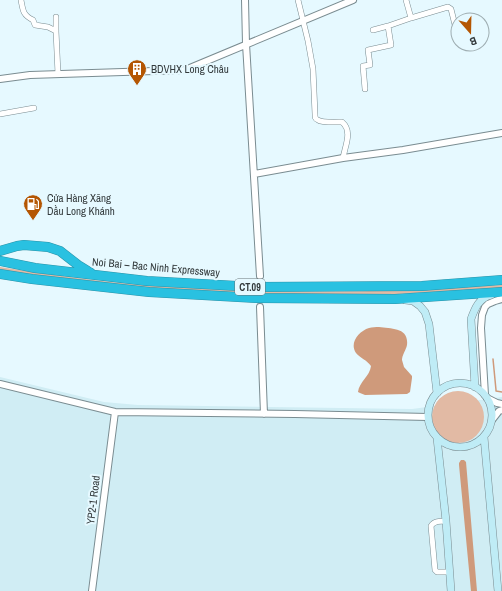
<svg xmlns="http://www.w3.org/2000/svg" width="502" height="591" viewBox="0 0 502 591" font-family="'Archivo Narrow',sans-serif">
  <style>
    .built { fill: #d0edf4 }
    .green { fill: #e2baa4 }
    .water { fill: #cf9a7b }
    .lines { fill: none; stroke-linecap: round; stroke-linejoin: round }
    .stream { stroke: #cf9a7b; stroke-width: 1.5 }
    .tertiary-tunnel { stroke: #c2d3d8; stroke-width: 6; stroke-dasharray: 6 3; stroke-linecap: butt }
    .minor-casing { stroke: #7a8c91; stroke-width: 6 }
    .tertiary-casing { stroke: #7a8c91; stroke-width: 8 }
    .secondary-casing { stroke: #7a8c91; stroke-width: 8 }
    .motorway-casing { stroke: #2c92a7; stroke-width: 10 }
    .minor { stroke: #fff; stroke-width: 5 }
    .tertiary { stroke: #fff; stroke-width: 6 }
    .secondary { stroke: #bfecf6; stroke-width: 7 }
    .motorway { stroke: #29c1e1; stroke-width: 9 }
    .labels { text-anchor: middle; stroke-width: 4; stroke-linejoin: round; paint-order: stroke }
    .shield { fill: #e6f9ff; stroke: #697376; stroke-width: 1 }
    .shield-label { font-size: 10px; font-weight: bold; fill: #333a3c }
    .poi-label { font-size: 11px; fill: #333a3c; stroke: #e6f9ff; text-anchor: start }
    .street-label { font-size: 11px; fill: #333a3c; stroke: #e6f9ff }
  </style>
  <rect width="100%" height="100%" fill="#e6f9ff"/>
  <path class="built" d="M0 377 104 402 138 405 412 409 502 397V591H0Z"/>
  <path class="green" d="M0 267C58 276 116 284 175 287 284 295 393 292 502 285V288L398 294 313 296 174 291 0 271Z
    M432 417a26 26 0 1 1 52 0a26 26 0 1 1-52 0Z"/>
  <path class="water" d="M379 327C391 329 409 327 407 345 406 350 402 355 402 360L404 367 412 376V378L410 392 407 394 365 395 360 393 358 392C359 382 370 376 371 366 367 360 360 358 356 353 349 343 359 331 369 328 372 327 376 327 379 327Z
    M461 460H464L466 462 477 591H471L459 465V463Z"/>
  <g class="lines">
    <path class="stream" d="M493 359 496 390V391L502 392"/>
    <path class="tertiary-tunnel" d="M260 276V307"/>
    <defs>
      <path id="minor" d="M21 0C23 11 23 15 33 20L35 25 48 27 56 31
        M298 0 308 41 313 69 315 114C315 117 315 119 318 120 322 123 337 122 342 122 353 131 345 146 343 158
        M406 0 411 18 448 7 451 9 455 25
        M56 17V31L58 74
        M373 30 388 26
        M365 89 363 66 370 65 368 50 391 45 388 26 411 18
        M0 114 34 108
        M446 521C440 521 434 521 431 526L435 570 437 572H450"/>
      <path id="tertiary" d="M245 0 246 44 260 276
        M0 79 30 75 185 70 353 0
        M254 174 343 158 403 150 502 133
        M260 307 264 414
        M0 384 115 412 295 414 428 417
        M485 395 481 328 482 315 485 307 488 304 495 301 502 299
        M487 398 497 403 502 404
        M492 420 499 411 502 410
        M92 591 115 412"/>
      <path id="secondary" d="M405 300 413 301 420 306 425 312 429 324 437 393
        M428 415a32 32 0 1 1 64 0a32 32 0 1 1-64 0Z
        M475 387 471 319C475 308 479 298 491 295
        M484 437 498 591
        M437 438 446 521 451 591"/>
      <path id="motorway" d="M0 251 17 246 24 245 48 247 60 251 78 265 91 273
        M0 261 35 268 147 281 256 287 422 286 502 280
        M0 274 32 279 149 292 256 298 395 299 502 292"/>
    </defs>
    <use href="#minor" class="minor-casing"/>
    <use href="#tertiary" class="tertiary-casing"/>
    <use href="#secondary" class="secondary-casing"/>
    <use href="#motorway" class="motorway-casing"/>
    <use href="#minor" class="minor"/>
    <use href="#tertiary" class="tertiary"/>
    <use href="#secondary" class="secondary"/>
    <use href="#motorway" class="motorway"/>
  </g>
  <defs>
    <symbol id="building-pin" viewBox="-11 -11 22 30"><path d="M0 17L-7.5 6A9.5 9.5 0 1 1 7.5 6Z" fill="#b45603" stroke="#e6f9ff"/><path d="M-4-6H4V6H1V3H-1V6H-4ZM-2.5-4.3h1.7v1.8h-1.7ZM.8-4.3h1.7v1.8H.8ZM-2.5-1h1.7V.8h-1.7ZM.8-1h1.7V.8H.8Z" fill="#fff"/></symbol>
    <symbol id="fuel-pin" viewBox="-11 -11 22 30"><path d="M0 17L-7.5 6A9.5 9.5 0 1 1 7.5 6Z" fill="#b45603" stroke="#e6f9ff"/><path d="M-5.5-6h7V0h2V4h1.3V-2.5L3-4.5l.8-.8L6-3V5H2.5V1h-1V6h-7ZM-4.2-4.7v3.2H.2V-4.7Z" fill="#fff"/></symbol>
  </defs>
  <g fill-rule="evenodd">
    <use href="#building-pin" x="126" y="58" width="22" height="30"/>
    <use href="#fuel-pin" x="22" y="193" width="22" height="30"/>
  </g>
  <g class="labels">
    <rect class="shield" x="235" y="279" width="30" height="16" rx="3"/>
    <g class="shield-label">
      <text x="250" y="291">CT.09</text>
    </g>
    <g class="poi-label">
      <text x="151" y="73">BDVHX Long Châu</text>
      <text x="47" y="202">Cửa Hàng Xăng<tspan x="47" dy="13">Dầu Long Khánh</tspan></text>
    </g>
    <g class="street-label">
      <text transform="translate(156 267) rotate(5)" y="4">Noi Bai – Bac Ninh Expressway</text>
      <text transform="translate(93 500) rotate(-83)" y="4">YP2-1 Road</text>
    </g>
  </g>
  <g transform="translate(470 32) rotate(160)"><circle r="19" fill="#e6f9ff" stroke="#9eadb1"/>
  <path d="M0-3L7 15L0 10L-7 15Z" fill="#b45603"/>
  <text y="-6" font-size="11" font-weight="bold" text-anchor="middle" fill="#333a3c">B</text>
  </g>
</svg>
